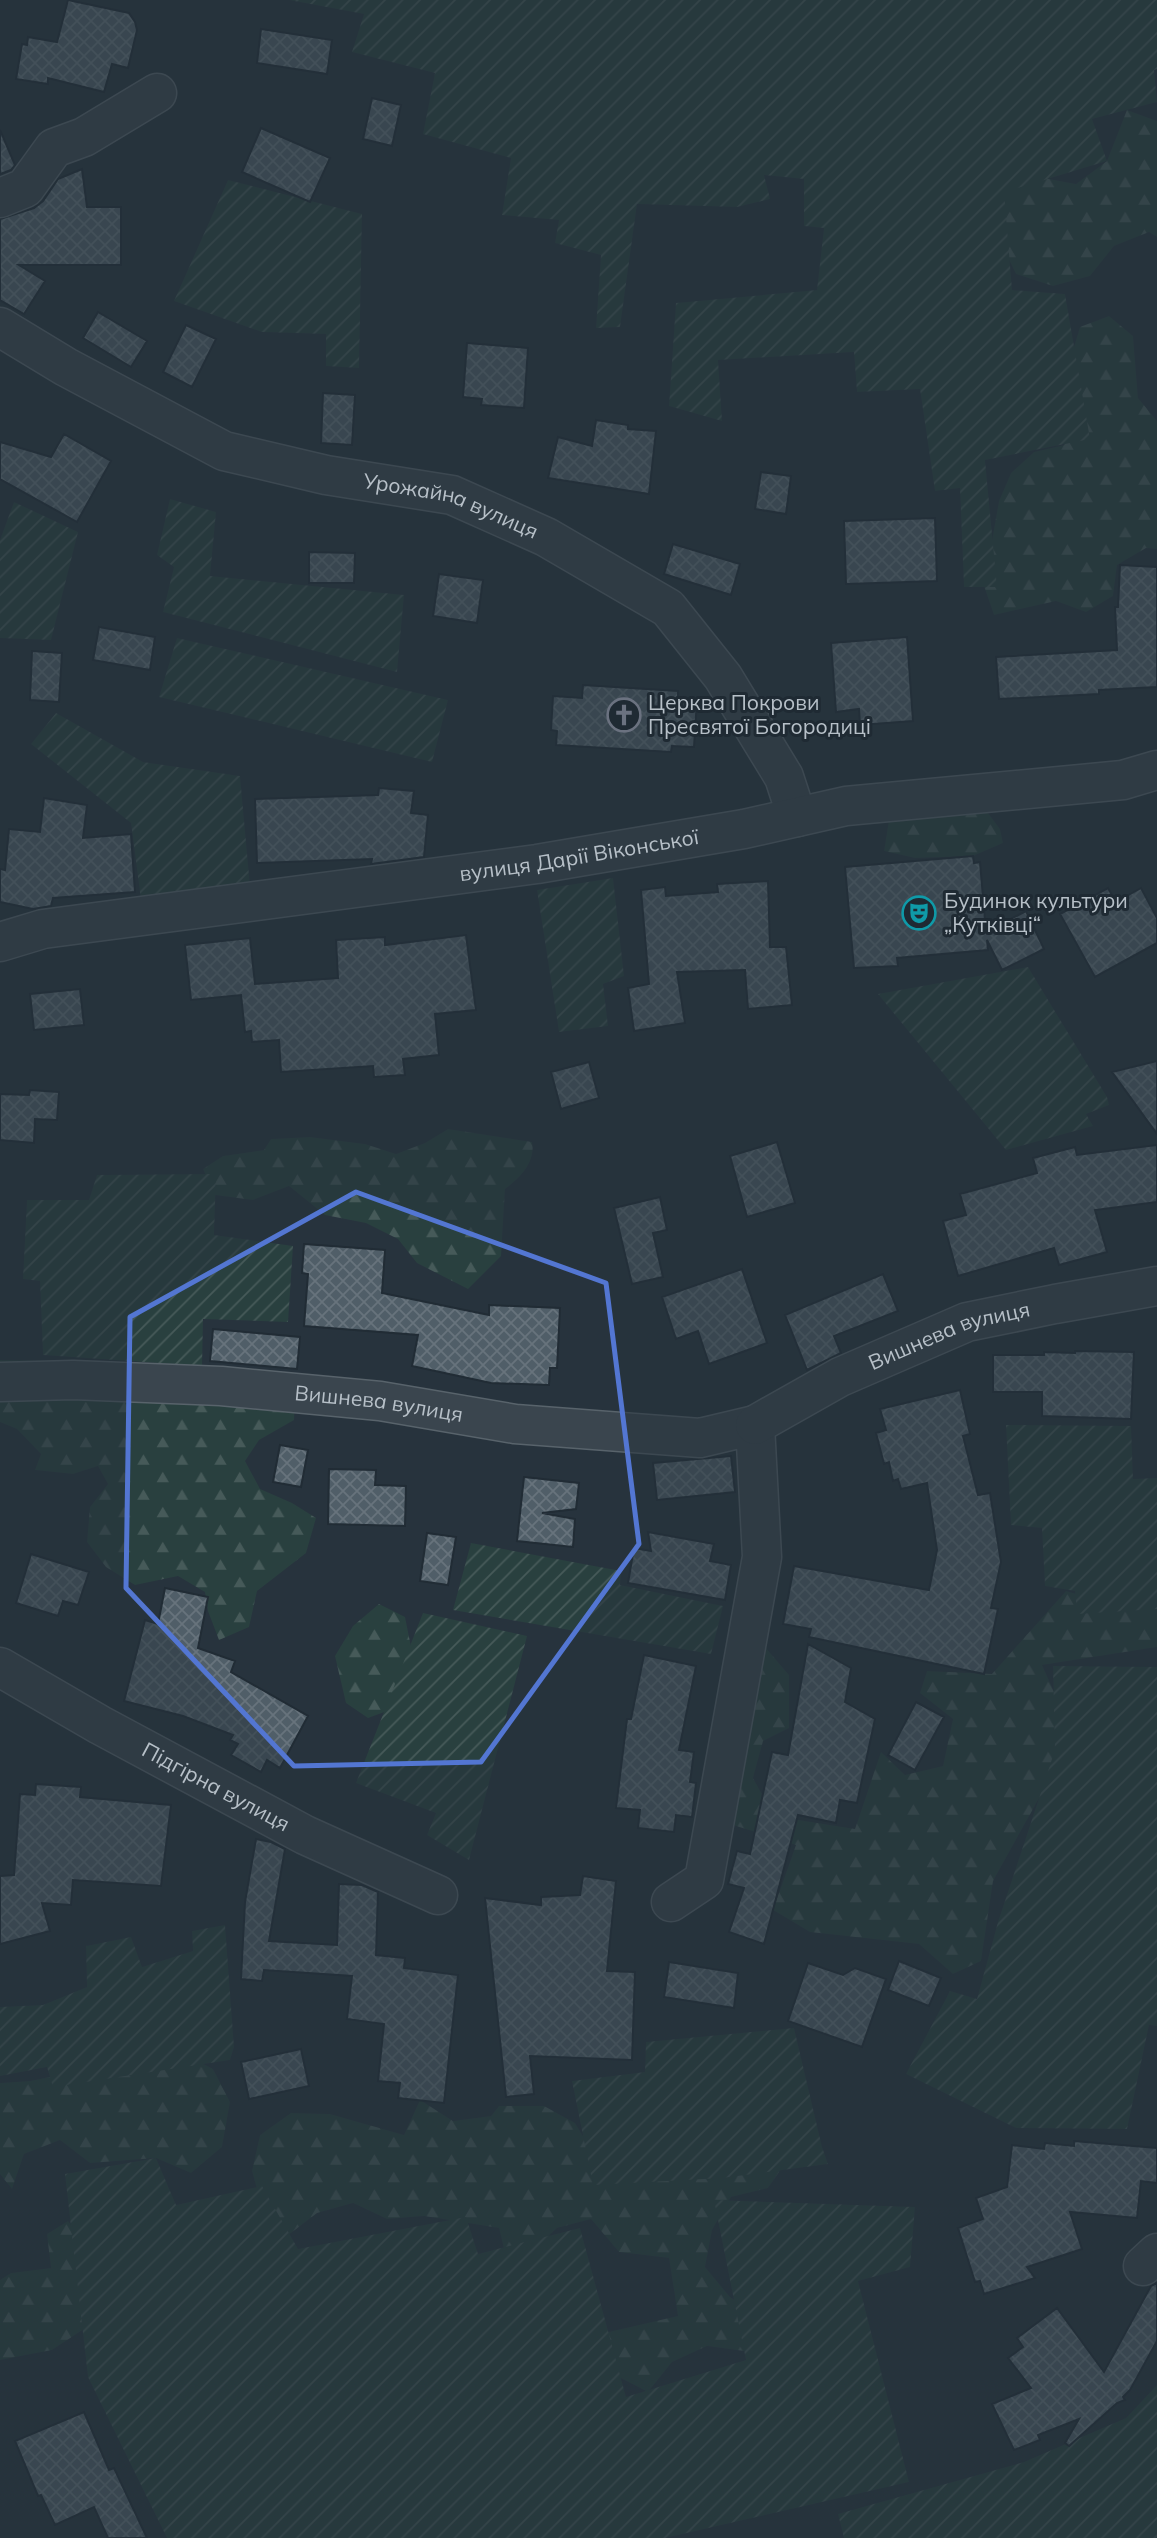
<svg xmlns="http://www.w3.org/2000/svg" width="1157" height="2538" viewBox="0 0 1157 2538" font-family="Mulish,sans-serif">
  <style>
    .forest { fill: url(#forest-firs) }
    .garden { fill: url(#garden-furrows) }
    .building { fill: url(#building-cross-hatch); stroke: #212c35; stroke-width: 2 }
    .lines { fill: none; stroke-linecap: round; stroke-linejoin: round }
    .minor-casing { stroke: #58636b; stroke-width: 41 }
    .minor { stroke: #3a454e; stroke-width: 38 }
    .marked { fill: none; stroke: #5376d2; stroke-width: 5; stroke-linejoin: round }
    .labels { text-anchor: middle; stroke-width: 6; stroke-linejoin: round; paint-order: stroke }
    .street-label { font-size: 21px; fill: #b7c0c8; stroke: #1f2a33 }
    .poi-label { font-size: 21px; fill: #b7c0c8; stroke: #1f2a33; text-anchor: start }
  </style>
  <defs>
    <pattern id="forest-firs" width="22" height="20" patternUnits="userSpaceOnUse" patternTransform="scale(1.75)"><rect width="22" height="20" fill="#29403f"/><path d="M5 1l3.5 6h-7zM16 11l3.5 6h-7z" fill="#465a59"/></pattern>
    <pattern id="garden-furrows" width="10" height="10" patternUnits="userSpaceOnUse" patternTransform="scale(1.75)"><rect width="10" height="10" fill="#29403f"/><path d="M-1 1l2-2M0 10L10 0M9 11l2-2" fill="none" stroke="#465a59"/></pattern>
    <pattern id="building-cross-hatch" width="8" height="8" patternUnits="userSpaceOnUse" patternTransform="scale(1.75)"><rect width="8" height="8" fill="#505e68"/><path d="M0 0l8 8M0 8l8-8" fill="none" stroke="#67737c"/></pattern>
  </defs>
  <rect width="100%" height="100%" fill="#27333d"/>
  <path class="forest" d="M1127 110 1157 121V237L1149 232 1114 246 1090 276 1053 286 1016 274 981 202 1001 170 1076 184 1107 161Z
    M1109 316 1133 336 1138 398 1157 421V549L1146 548 1117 565 1113 596 1086 612 1056 601 994 615 984 586 999 501 1011 473 1034 452 1064 445 1081 419 1071 357 1080 327Z
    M982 805 1000 829 1003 843 973 856 915 858 884 851 889 820Z
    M448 1129 532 1142C536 1162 520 1178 505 1189L501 1256 468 1289 417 1263 398 1239 366 1223 325 1215 289 1186 253 1200 215 1195 203 1169 223 1156 264 1150 271 1139 310 1137 365 1144 396 1154 425 1143Z
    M0 1360 53 1361 296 1379 294 1420 259 1440 245 1461 260 1489 292 1503 316 1518 306 1553 257 1591 249 1627 219 1640 208 1611 205 1592 178 1576 135 1585 106 1567 87 1542 90 1507 108 1484 98 1466 73 1474 35 1470 41 1454 17 1429 0 1422Z
    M1066 1591 1121 1607 1157 1603V1647L1042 1665 1069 1725 1063 1755 993 1881 981 1961 953 1974 919 1944 810 1932 773 1910 796 1845 730 1824 745 1686 765 1647 789 1675V1728L763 1741 753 1778 774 1816 855 1829 881 1752 905 1775 943 1766 953 1719 920 1693 927 1671 992 1674Z
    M379 1604 405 1617 412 1652 398 1707 368 1718 346 1703 335 1656 353 1626Z
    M179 2051 213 2069 230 2102 222 2147 191 2173 156 2158 90 2163 60 2140 24 2154 12 2189 0 2174V2083L30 2081Z
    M420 2100 453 2121 491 2116 499 2106H544L575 2123 597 2159 790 2156 768 2188 731 2197 712 2230 705 2267 730 2297 762 2318 744 2351 707 2346 672 2362 648 2392 605 2370 604 2333 678 2316 669 2258 619 2252 591 2219 557 2228 537 2247 505 2253 499 2228 424 2216 387 2219 353 2203 317 2213 287 2236 262 2207 252 2171 260 2135 291 2113 330 2114 404 2135Z
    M68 2221 83 2241 93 2323 52 2350 0 2360V2280L11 2273 51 2268 47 2234Z"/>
  <path class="garden" d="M289 0H1157V69L1154 70 1157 102 1092 119 1107 161 1004 192 1012 290 1065 294 1090 439 985 460 997 587H964L960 488 935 491 920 389 857 392 854 352 718 360 722 421 669 406 676 303 817 290 824 228 804 226V179L764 175 770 199 737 207 637 204 620 327 596 328 601 255 555 243 559 220 502 215 511 158 423 134 435 73 352 52 364 14Z
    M228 180 362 214 359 368 326 366V334L262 332 174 301Z
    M170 499 216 512 210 576 404 595 397 672 163 612 174 567 157 555Z
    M14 502 78 532 51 640 0 638V540Z
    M177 638 448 700 432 762 159 697Z
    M56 713 143 762 240 776 250 886 141 900 131 823 31 744Z
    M613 878 624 976 603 984 608 1026 559 1032 537 890Z
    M1028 967 1107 1097 1109 1105 1086 1114 1093 1126 1006 1150 878 994Z
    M216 1174 214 1235 293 1246 288 1322 203 1319 202 1366 43 1355 40 1281 23 1279 27 1200H89L97 1175Z
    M1006 1425 1131 1426 1133 1479 1157 1478V1609L1077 1614 1075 1591 1045 1586 1042 1528 1011 1525Z
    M471 1543 621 1571 620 1585 723 1606 711 1654 453 1610Z
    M423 1613 527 1636 469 1860 427 1835 436 1813 356 1783Z
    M1053 1666 1157 1667V2026L1149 2025 1127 2129 1016 2128 906 2074 950 1991 977 1999 998 1922 1055 1750Z
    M225 1925 234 2047 230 2060 53 2087 47 2067 0 2076V2007L43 2005 87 1987 86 1946 131 1937 142 1967 193 1951 192 1931Z
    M794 2028 822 2147 828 2164 722 2178 593 2185 572 2081 645 2072 646 2042Z
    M156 2158 176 2205 262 2186 298 2249 466 2217 478 2254 580 2228 626 2397 746 2360 714 2200 915 2207 910 2267 858 2281 909 2482 665 2538H167L88 2377 65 2174Z
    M1157 2385V2538H844L838 2514 1024 2462 1126 2418Z"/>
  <path class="building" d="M68 0 129 13 135 22 137 30 128 68 112 64 104 92 48 78V84L16 79 22 44 27 45 28 37 57 42Z
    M261 29 332 40 327 74 257 63Z
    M372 98 401 105 392 146 363 139Z
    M261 128 330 158 310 202 242 172Z
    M0 130 15 165 11 170 0 174Z
    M82 169 87 207H121V265H19L45 281 24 314 0 300V219L34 208 43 201 58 179Z
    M98 312 147 341 131 367 83 338Z
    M186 325 216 339 192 387 163 372Z
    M467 343 528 348 524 408 481 405 482 399 463 397Z
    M323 393 355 395 352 445 321 443Z
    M596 420 628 425V429L656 431 649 494 548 478 558 437 592 446Z
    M64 434 111 461 77 522 0 479V442L51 457Z
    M761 472 791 476 786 514 755 509Z
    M935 518 937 581 846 584 844 521Z
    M673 544 740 564 731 595 664 574Z
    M309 552 355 553 354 583H309Z
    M1120 565 1157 567V687L1099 690V694L999 699 996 657 1117 650 1115 607H1118Z
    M439 574 483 580 477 623 433 616Z
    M99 627 155 637 150 670 93 660Z
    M907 637 913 721 860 725 859 709 836 712 831 643Z
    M32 651 62 653 59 702 30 700Z
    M583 685 678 691V699L697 700 694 747 672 746 671 752 556 745 557 731 551 730 553 696 582 698Z
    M379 788 414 791 411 813 428 815 424 857 371 864 372 859 257 863 255 799 378 795Z
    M44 798 87 805 83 838 131 834 135 892 53 898 51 906 33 909 0 902V869L5 870 9 829 40 832Z
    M973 856 974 863 980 862 986 932 1026 911 1044 949 1002 970 987 940 988 950 897 958 898 966 854 968 845 867Z
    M768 881 770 947H786L792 1005 748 1009 745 970 677 972 685 1023 634 1031 628 988 649 984 641 890 665 887 666 896 718 892 717 884Z
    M1108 888 1116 902 1141 888 1157 918V943L1095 977 1060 914Z
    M466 935 476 1010 435 1014 439 1055 403 1059 405 1075 374 1077 373 1066 281 1072 279 1040 252 1042 251 1031 245 1032 241 995 191 1000 185 945 250 938 255 984 338 978 336 940 385 937V945Z
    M80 989 84 1025 34 1030 30 994Z
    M1157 1061V1134L1112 1072Z
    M589 1062 599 1098 561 1109 551 1072Z
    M30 1090 59 1092 57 1120 35 1119 34 1143 0 1140V1094L29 1095Z
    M777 1142 795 1203 747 1217 730 1156Z
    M1157 1145V1202L1095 1210 1107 1252 1059 1265 1054 1248 958 1276 943 1221 966 1215 960 1194 1037 1173 1033 1158 1075 1147 1077 1155Z
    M660 1197 667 1230 653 1233 663 1277 632 1284 614 1208Z
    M304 1244 385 1250 382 1293 489 1315V1305L560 1308 557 1368H550L549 1385 491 1383 412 1366 418 1335 304 1326 308 1274 302 1273Z
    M742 1269 767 1343 709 1364 698 1331 676 1339 662 1297Z
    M883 1274 898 1311 834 1336 841 1353 807 1370 785 1315Z
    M213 1329 300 1337 297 1369 210 1361Z
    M1075 1351 1134 1352 1131 1419 1042 1416V1392H993V1355H1044V1352L1075 1353Z
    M960 1390 970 1434 963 1436 978 1495 990 1493 1001 1562 991 1608 998 1609 984 1674 809 1637 811 1629 783 1624 794 1566 929 1590 937 1550 927 1483 901 1489 898 1479 893 1481 889 1462 884 1464 876 1433 886 1430 880 1409Z
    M280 1445 308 1450 301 1487 273 1482Z
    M731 1456 735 1492 657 1500 653 1463Z
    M329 1469 376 1470 375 1485 406 1486 405 1526 328 1524Z
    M524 1477 579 1483 576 1509 542 1513 575 1519 573 1547 517 1541Z
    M648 1532 714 1544 710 1561 731 1565 725 1600 628 1583 634 1548 651 1551Z
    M427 1533 456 1537 448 1585 420 1581Z
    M31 1554 89 1572 78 1605 63 1601 58 1616 16 1603Z
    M165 1588 208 1597 198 1648 235 1661 231 1672 308 1716 280 1768 267 1760 261 1772 231 1755 238 1744 230 1740 233 1735 183 1716 124 1701 145 1620 158 1624Z
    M808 1644 851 1668 845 1702 875 1719 857 1803 840 1800 836 1823 798 1815 764 1944 729 1932 744 1888 728 1884 737 1851 750 1854 772 1752 788 1755Z
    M644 1655 696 1666 679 1750 694 1752 690 1782 696 1783 692 1817 676 1815 674 1832 638 1828 640 1810 616 1808 627 1719H631Z
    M916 1702 944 1717 915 1770 888 1755Z
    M36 1784 81 1787 80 1797 171 1805 161 1886 73 1880 71 1905 42 1903 50 1931 0 1944V1876L14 1875 20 1794 35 1795Z
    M256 1839 271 1842 285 1849 269 1941 337 1945 339 1884 362 1885 378 1892 376 1955 405 1958 404 1968 458 1975 444 2103 398 2098 400 2083 378 2081 384 2024 347 2019 352 1976 264 1970 262 1981 241 1979 245 1902Z
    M583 1876 616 1881 607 1971 635 1972 632 2060 530 2056 534 2094 506 2097 485 1898 541 1905V1897L580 1895Z
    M899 1961 941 1978 929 2006 888 1990Z
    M669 1962 738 1973 734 2008 664 1997Z
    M808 1963 843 1975 855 1968 886 1979 862 2047 788 2021Z
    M301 2049 309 2086 249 2099 241 2062Z
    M1074 2141 1157 2148V2183L1141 2181 1137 2218 1070 2212 1082 2249 1027 2267 1035 2278 984 2294 980 2281 975 2282 958 2228 983 2219 976 2198 1007 2187 1012 2145 1044 2149 1045 2143 1074 2146Z
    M1157 2283V2341L1130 2390 1123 2397 1125 2400 1117 2403 1069 2446 1065 2443 1079 2419 1038 2435 1040 2440 1014 2450 992 2404 1031 2388 1008 2358 1023 2347 1017 2338 1057 2308 1104 2372 1151 2286Z
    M84 2412 109 2470 114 2468 147 2538H108L94 2507 55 2525 41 2495 38 2496 15 2441Z"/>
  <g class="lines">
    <defs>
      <g id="minor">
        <path d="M0 198 25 188 54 148 84 137 157 93"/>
        <path id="s1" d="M0 327 66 367 224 451 326 475 452 495 546 537 668 608 723 677 784 777 797 817"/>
        <path id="s2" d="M0 942 43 929 537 864 744 829 846 806 1123 780 1157 770"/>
        <path id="s3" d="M0 1382 73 1380 221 1386 380 1401 515 1424 700 1438 755 1425 762 1557 704 1880 671 1902"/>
        <path id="s4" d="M755 1425 840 1377 967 1322 1055 1304 1157 1286"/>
        <path id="s5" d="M0 1667 100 1725 305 1835 438 1895"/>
        <path d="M1143 2266 1157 2253"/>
      </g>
    </defs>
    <use href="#minor" class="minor-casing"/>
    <use href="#minor" class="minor"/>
  </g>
  <path d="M0 0H1157V2538H0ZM356 1192 606 1283 639 1544 481 1762 294 1766 126 1588 130 1317Z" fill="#27333d" fill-opacity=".55" fill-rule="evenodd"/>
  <path class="marked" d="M356 1192 606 1283 639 1544 481 1762 294 1766 126 1588 130 1317Z"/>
  <defs>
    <symbol id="church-ring" viewBox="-11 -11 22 22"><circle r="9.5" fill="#1f2a33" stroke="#6b7280" stroke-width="1.5"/><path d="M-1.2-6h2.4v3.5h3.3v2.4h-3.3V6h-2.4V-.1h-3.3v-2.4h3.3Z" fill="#6b7280"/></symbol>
    <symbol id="theatre-ring" viewBox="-11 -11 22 22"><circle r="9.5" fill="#1f2a33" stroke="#0f9aa8" stroke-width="1.5"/><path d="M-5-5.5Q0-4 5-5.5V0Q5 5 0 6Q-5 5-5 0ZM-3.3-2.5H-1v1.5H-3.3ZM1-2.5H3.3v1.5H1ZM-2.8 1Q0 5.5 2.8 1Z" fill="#0f9aa8"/></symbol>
  </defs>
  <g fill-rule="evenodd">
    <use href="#church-ring" x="605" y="696" width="38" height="38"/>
    <use href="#theatre-ring" x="900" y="894" width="38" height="38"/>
  </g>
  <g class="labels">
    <g class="street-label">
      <text dy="7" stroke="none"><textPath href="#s1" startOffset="490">Урожайна вулиця</textPath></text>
      <text dy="7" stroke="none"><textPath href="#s2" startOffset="586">вулиця Дарії Віконської</textPath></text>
      <text dy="7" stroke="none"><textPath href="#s4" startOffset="215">Вишнева вулиця</textPath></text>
      <text dy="7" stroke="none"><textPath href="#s3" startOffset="380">Вишнева вулиця</textPath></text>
      <text dy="7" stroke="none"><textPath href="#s5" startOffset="247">Підгірна вулиця</textPath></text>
    </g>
    <g class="poi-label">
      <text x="648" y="710">Церква Покрови<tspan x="648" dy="24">Пресвятої Богородиці</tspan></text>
      <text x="944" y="908">Будинок культури<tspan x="944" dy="24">„Кутківці“</tspan></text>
    </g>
  </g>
</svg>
